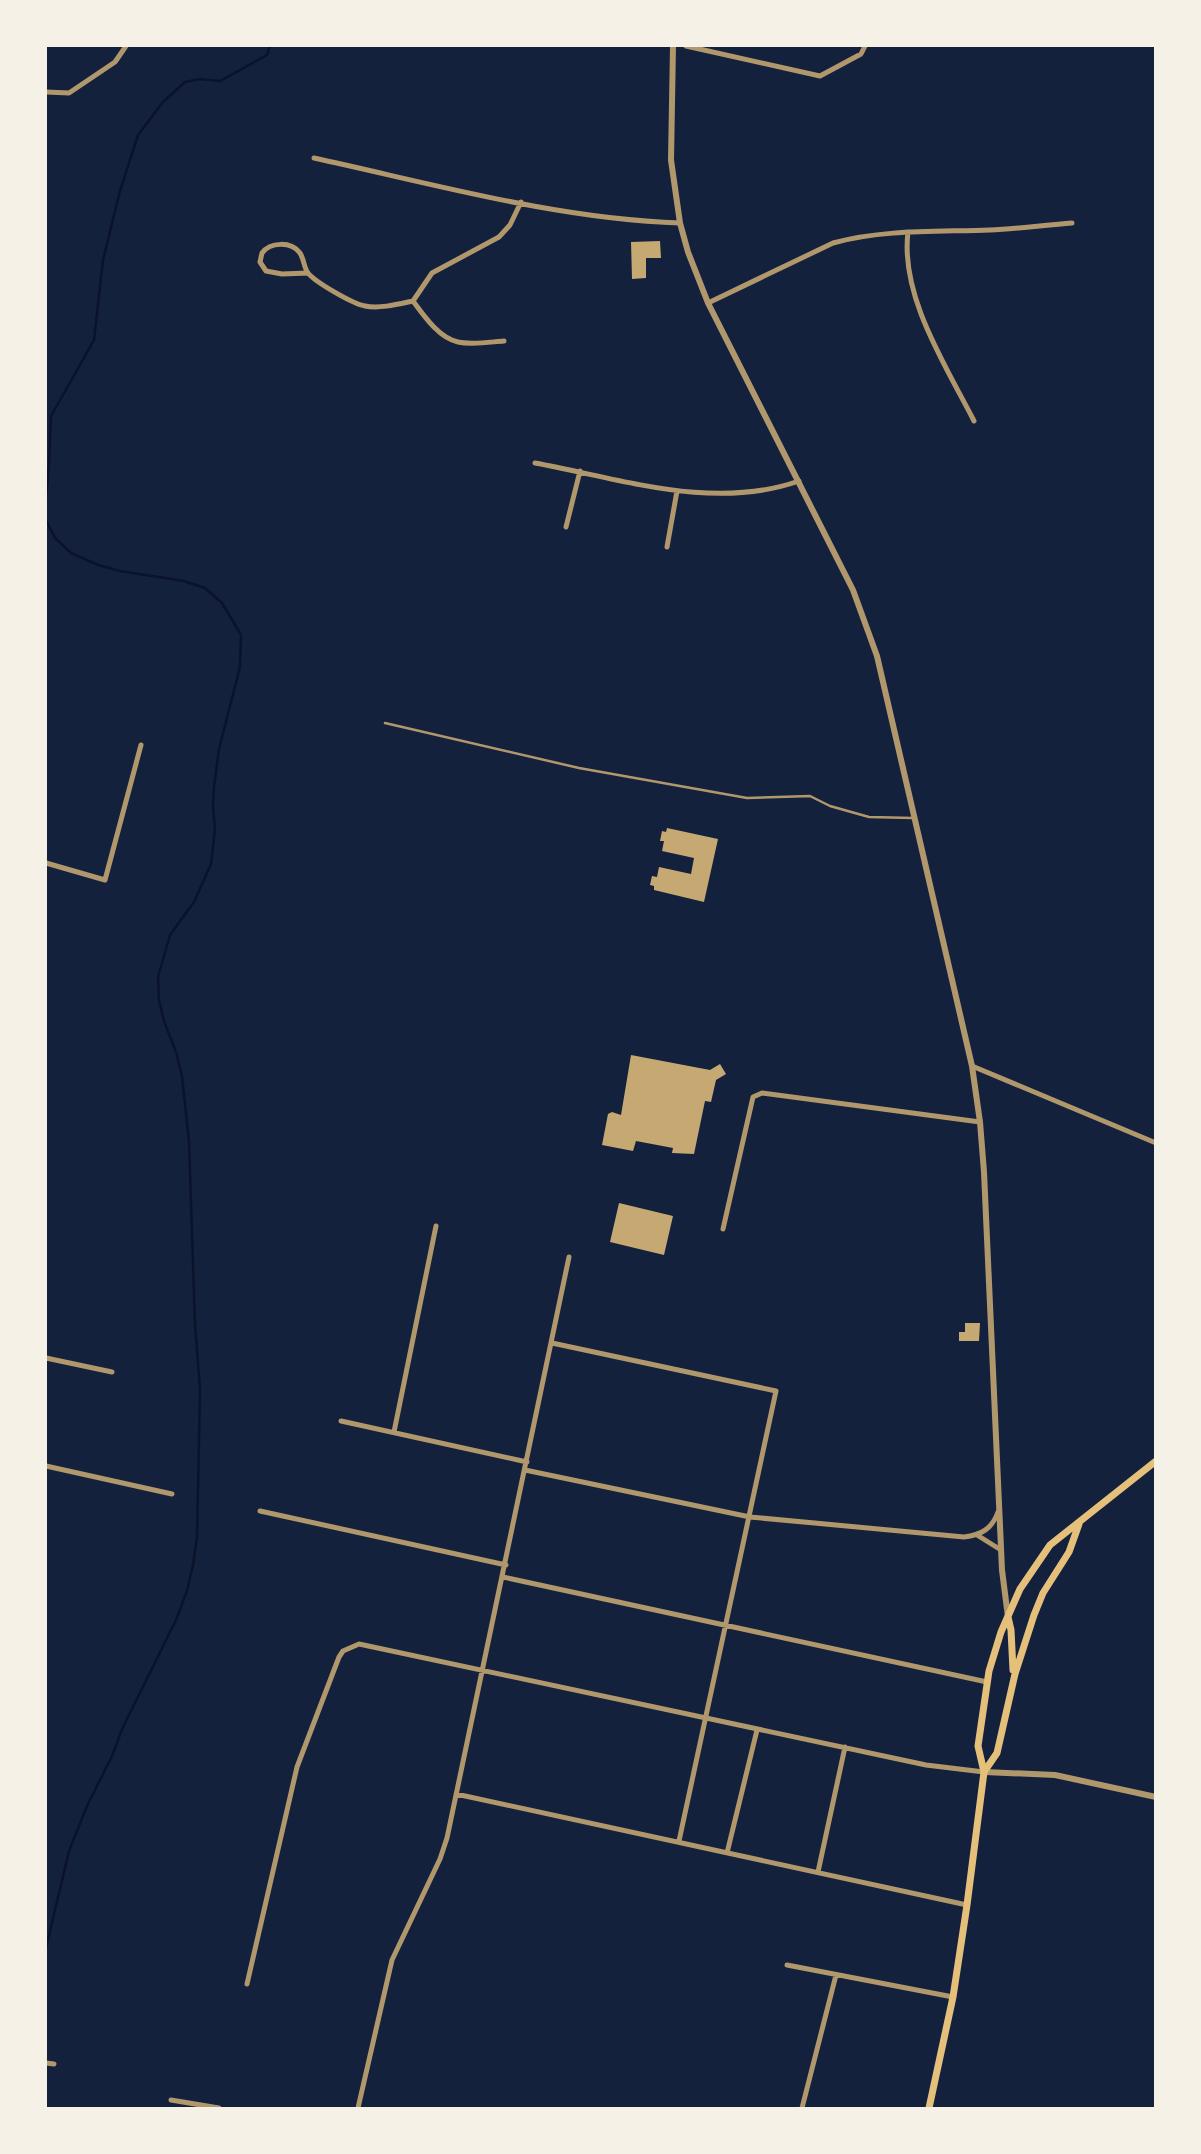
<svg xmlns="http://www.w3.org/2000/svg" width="1201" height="2154" viewBox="0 0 1201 2154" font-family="'Golos Text',sans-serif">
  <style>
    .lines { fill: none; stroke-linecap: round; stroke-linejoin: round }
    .stream { stroke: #0b132b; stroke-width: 2.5 }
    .building { fill: #c6a872 }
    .service { stroke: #b1986c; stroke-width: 2.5 }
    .minor { stroke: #b1986c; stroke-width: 5 }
    .tertiary { stroke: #b1986c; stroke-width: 6 }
    .secondary { stroke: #e5c07b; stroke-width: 7 }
  </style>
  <rect width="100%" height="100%" fill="#14213d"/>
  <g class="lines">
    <path class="stream" d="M46 497 49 464 51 416 94 340 103 260 120 191 138 135 163 102 185 82 200 79 220 81 267 55 270 46
      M46 520 55 538 71 553 98 565 120 571 184 581 205 588 222 603 241 635 240 667 219 749 214 787 213 806 215 829 211 864 194 902 170 935 158 977 159 1000 164 1021 176 1052 182 1076 189 1142 195 1324 200 1390 197 1537 193 1565 187 1591 176 1620 123 1727 112 1756 87 1806 69 1851 46 1948"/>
  </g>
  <path class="building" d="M660 241 661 258H646V278L632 279 631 242Z
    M667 828 718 839 704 902 654 890V886L650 885 652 876 657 877 659 867 691 874 694 858 662 851 664 841H660L662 831 666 832Z
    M631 1055 710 1070 720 1064 726 1074 716 1080 711 1102 705 1101 694 1154 672 1153 673 1148 636 1141 633 1151 602 1145 608 1114 612 1112 621 1115Z
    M619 1203 673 1216 664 1255 610 1242Z
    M965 1323H980L979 1341H959V1332H965Z"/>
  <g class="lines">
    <path class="service" d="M385 723 579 768 747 798 810 796 830 806 869 817 913 818"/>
    <path class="minor" d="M686 46 820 76 861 54 865 46
      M46 92 69 93 115 62 126 46
      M314 158C434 184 557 219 680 223
      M908 232C900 296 946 366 974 421
      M308 273 282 274 266 271 260 262 262 253C270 242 291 241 300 253 304 259 304 268 308 273 315 282 353 304 365 306 380 309 399 304 413 301
      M708 303 833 243C884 229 938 232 990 230 1017 229 1045 225 1072 223
      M504 341C490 342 472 345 458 342 439 338 424 316 413 301L432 273 499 237 510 225 521 202
      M535 463C622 479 713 511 799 481
      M566 527 580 471
      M667 547 677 491
      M46 863 105 880 141 745
      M972 1066 1156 1143
      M723 1229 753 1097 762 1093 980 1122
      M552 1343 776 1391 679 1841
      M46 1358 112 1372
      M341 1421 527 1462
      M394 1432 436 1226
      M46 1466 172 1494
      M525 1470 750 1517 964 1537C981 1535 992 1529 998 1512
      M260 1511 506 1565
      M977 1535 1001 1550
      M503 1577 987 1682
      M456 1794 967 1905
      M727 1853 757 1730
      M818 1872 845 1747
      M787 1965 953 1997
      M247 1984 297 1767 339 1657 343 1651 359 1644 926 1765 984 1772
      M46 2063 54 2064
      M171 2100 219 2108
      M358 2108 392 1960 440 1859 447 1838 569 1257
      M802 2108 836 1975"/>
    <path class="tertiary" d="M673 46 671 160 680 223 688 252 708 303 853 590 877 656 972 1066 980 1122 984 1172 1002 1570 1008 1617
      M984 1772 1055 1775 1156 1797"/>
    <path class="secondary" d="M1008 1617 1011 1630 1013 1670
      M984 1772 997 1753 1015 1674 1034 1615 1043 1593 1069 1552 1079 1524
      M929 2108 953 1997 967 1905 984 1772 978 1746 989 1671 1001 1632 1020 1589 1050 1545 1156 1461"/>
  </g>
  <rect width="1201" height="2154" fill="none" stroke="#f6f1e7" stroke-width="94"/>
</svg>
